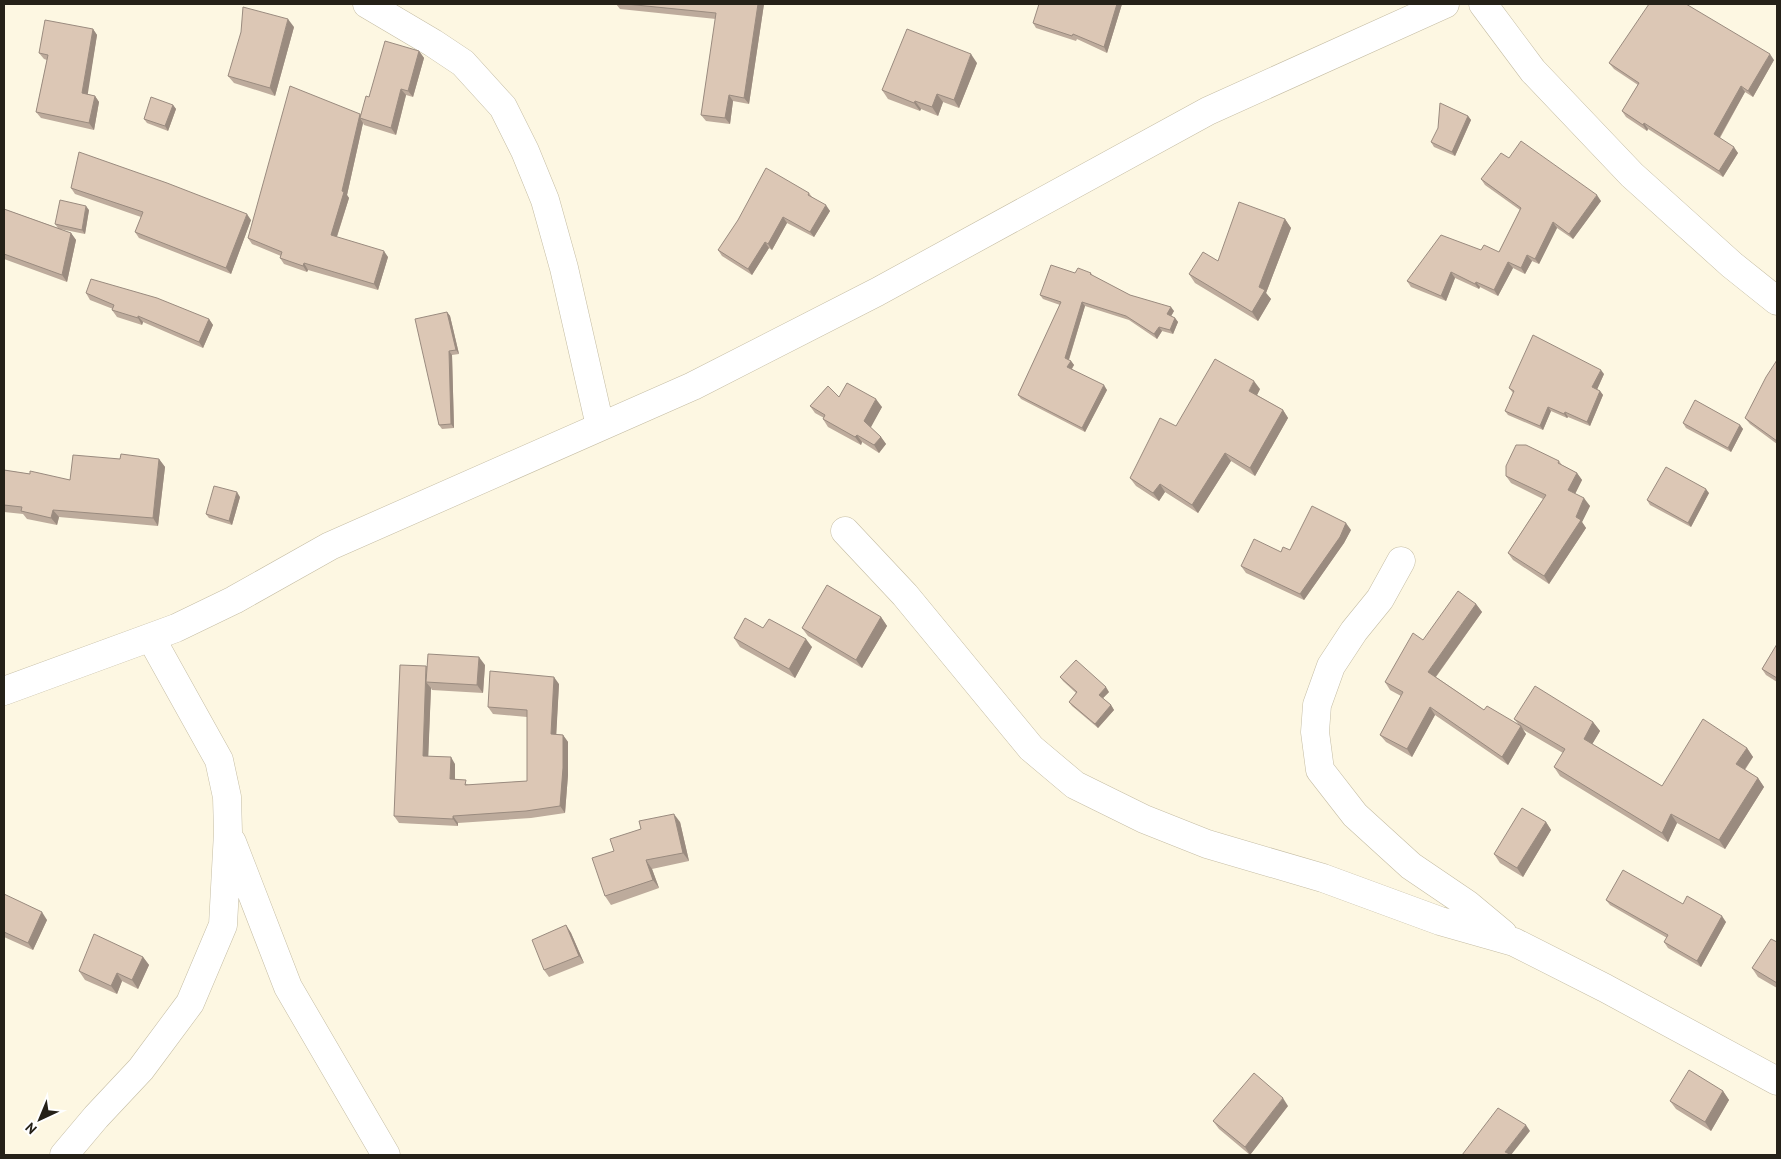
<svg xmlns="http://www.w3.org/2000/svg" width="1781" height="1159" viewBox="0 0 1781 1159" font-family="'PT Sans',sans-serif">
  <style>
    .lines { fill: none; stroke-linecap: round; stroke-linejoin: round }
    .street-casing { stroke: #c5bda4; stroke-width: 29 }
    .street { stroke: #fff; stroke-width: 28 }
    .wall { fill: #bdab9c }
    .shaded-wall { fill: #9a8b7f }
    .building { fill: #dcc7b5; stroke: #9a8b7f }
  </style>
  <rect width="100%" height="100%" fill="#fdf7e2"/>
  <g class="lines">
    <defs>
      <path id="street" d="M367 4 433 43 463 63 503 107 525 151 545 200 564 268 600 426
        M1483 4 1533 71 1632 175 1732 265 1777 301
        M845 531 905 595 1031 748 1075 785 1144 819 1207 844 1323 878 1440 921 1514 942 1605 988 1777 1081
        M1401 561 1380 599 1354 631 1331 666 1317 705 1315 732 1320 770 1355 815 1411 866 1467 904 1503 934
        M4 691 176 628 234 600 330 546 693 386 877 292 1208 111 1445 4
        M232 842 288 987 386 1155
        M64 1155 96 1117 141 1069 190 1003 223 925 228 832 227 797 219 760 151 638"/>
    </defs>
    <use href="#street" class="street-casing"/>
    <use href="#street" class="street"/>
  </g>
  <path class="wall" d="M616 4H764L749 104 733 101 730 124 706 121 701 115 716 19 620 9Z
    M1122 4 1107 53 1077 39 1076 41 1036 28 1033 23Z
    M294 27 275 96 234 83 228 76Z
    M93 29 97 35 87 94 95 96 99 102 94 130 41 118 36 112 47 60 44 59 39 53Z
    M419 51 424 58 413 97 406 95 396 135 364 125 363 123 347 195 349 198 337 237 388 257 378 290 308 270 307 272 284 264 280 258 281 256 252 244 248 238 360 115 369 97Z
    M1774 60 1753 97 1745 92 1720 138 1738 153 1723 177 1648 129 1647 131 1626 117 1622 111 1638 85 1614 69 1609 63Z
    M977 63 959 108 943 102 938 116 921 109 920 111 888 99 882 90Z
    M173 105 176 109 168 131 147 123 144 119Z
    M1468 116 1471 120 1455 156 1434 147 1431 142Z
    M1509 158 1601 201 1573 239 1557 228 1539 264 1532 261 1525 274 1513 268 1498 296 1480 287 1479 289 1455 278 1446 301 1411 287 1407 281 1481 250 1499 252 1520 210 1485 185 1481 179Z
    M71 188 251 220 231 274 139 238 135 232 141 217 75 194Z
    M809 193 812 197 830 211 814 237 787 223 772 250 769 248 752 275 722 256 718 250Z
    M4 209 58 228 55 224 89 210 85 234 60 229 71 233 76 240 67 282 4 259Z
    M1285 219 1291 228 1266 293 1271 299 1258 321 1195 283 1189 274 1218 261Z
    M1075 273H1091L1093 276 1130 295 1174 311 1171 316 1175 318 1178 322 1173 334 1162 331 1157 339 1129 320 1085 306 1069 360 1071 361 1074 365 1072 369 1107 390 1085 432 1021 399 1018 395 1060 305 1043 299 1040 295Z
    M86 293 209 319 213 325 203 348 143 322 142 325 117 317 112 310 113 309 90 300Z
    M447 312 450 316 459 354 452 355 454 428 442 429 439 425Z
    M1777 360V444L1750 424 1745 418Z
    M1604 374 1597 389 1600 391 1603 395 1590 426 1568 417 1567 418 1551 411 1543 430 1508 415 1505 411 1513 393 1509 388Z
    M1260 389 1257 395 1283 410 1288 418 1255 476 1231 461 1198 513 1165 492 1159 501 1136 486 1130 478 1176 426Z
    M839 397 882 407 870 427 881 437 886 444 879 453 862 442 861 445 828 427 823 419 824 418 815 413 810 406Z
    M1683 423 1740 425 1743 429 1731 452 1686 428Z
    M120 459H159L165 467 158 526 59 517 57 525 27 519 23 514 4 512V470L70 480Z
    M1559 461 1562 465 1577 473 1582 480 1575 494 1590 506 1582 522 1586 528 1549 584 1513 560 1508 553 1543 499 1511 483 1506 476Z
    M1709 493 1691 527 1650 505 1647 500Z
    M240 497 232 525 209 518 206 514Z
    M1351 530 1344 543 1304 600 1246 573 1241 566 1281 552 1290 550Z
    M1476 604 1482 612 1436 677 1484 710 1519 725 1514 719 1593 722 1600 731 1592 744 1662 786 1747 748 1753 757 1745 770 1758 778 1764 787 1725 849 1677 823 1668 842 1560 776 1554 767 1563 753 1522 729 1526 734 1508 765 1435 715 1412 757 1386 742 1380 735 1401 696 1390 690 1385 682 1423 640Z
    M881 617 887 626 862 668 808 636 802 628Z
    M763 628 812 647 795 678 740 647 734 638Z
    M1777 644V682L1766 675 1762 669Z
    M485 665 483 693 432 690 431 688 428 757 455 764V779L469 785 527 781V717L493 714 488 707 559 684 556 734 563 735 568 742V775L565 813 531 818 458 823V826L399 823 394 816 426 666Z
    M1060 677 1109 692 1103 698 1111 705 1114 710 1098 728 1072 706 1069 702 1076 693 1063 681Z
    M680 822 689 861 652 869 659 888 611 905 605 896 614 851Z
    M1546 822 1551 830 1523 877 1500 863 1494 854Z
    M4 894 47 920 33 950 4 937Z
    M1606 900 1683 904 1726 922 1701 967 1668 948 1664 942 1667 938 1610 905Z
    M566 925 571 933 584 963 549 977 544 970Z
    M1777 942V988L1758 977 1752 968Z
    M143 957 149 965 138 989 122 981 117 994 85 980 79 971Z
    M1723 1091 1729 1100 1711 1131 1676 1109 1670 1101Z
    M1288 1106 1250 1155 1219 1129 1213 1121Z"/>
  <path class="shaded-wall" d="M758 4H764L749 104 744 98Z
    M1117 4H1122L1107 53 1104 47Z
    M288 19 294 27 275 96 270 88Z
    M93 29 97 35 87 99 82 93Z
    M419 51 424 58 413 97 408 91Z
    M971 54 977 63 959 108 954 100Z
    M1770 54 1774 60 1753 97 1748 91Z
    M1741 86 1745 92 1718 140 1714 134Z
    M401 89 406 95 396 135 391 128Z
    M937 94 943 102 938 116 932 107Z
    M729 95 733 101 730 124 725 118Z
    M95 96 99 102 94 130 89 123Z
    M915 101 921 109 920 111 914 103Z
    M173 105 176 109 168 131 165 126Z
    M360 114 364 120 360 118 363 123 347 195 349 198 335 242 331 235Z
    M1468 116 1471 120 1455 156 1452 152Z
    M1644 123 1648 129 1647 131 1643 125Z
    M1734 147 1738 153 1723 177 1719 171Z
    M1597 195 1601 201 1573 239 1569 234Z
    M826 205 830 211 814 237 810 232Z
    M86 206 89 210 85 234 82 230Z
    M247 214 251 220 231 274 226 268Z
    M783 217 787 223 772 250 768 244Z
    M1285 219 1291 228 1266 293 1271 299 1258 321 1252 312 1259 287Z
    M1553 222 1557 228 1539 264 1535 259Z
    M71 233 76 240 67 282 62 275Z
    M765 242 769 248 752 275 748 269Z
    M384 251 388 257 378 290 374 284Z
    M1527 255 1532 261 1525 274 1521 268Z
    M1508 262 1513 268 1498 296 1494 290Z
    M304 263 308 270 307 272 303 266Z
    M1451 272 1455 278 1446 301 1441 296Z
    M1476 282 1480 287 1479 289 1475 284Z
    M1082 302 1085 306 1068 362 1065 358Z
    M1171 307 1174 311 1170 318 1167 314Z
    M447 312 450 316 459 354 456 350Z
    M138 316 143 322 142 325 138 318Z
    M1175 318 1178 322 1173 334 1170 330Z
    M209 319 213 325 203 348 199 342Z
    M1159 327 1162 331 1157 339 1154 334Z
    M449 351 452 355 454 428 451 424Z
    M1071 361 1074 365 1070 371 1067 367Z
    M1601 370 1604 374 1596 392 1592 387Z
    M1254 381 1260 389 1255 399 1249 391Z
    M1104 385 1107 390 1085 432 1082 428Z
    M1600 391 1603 395 1590 426 1587 422Z
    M876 399 882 407 870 429 864 421Z
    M1548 407 1551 411 1543 430 1540 426Z
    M1283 410 1288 418 1255 476 1250 468Z
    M1565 412 1568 417 1567 418 1564 414Z
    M1740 425 1743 429 1731 452 1728 448Z
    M857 435 862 442 861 445 855 437Z
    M881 437 886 444 879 453 874 445Z
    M1225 453 1231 461 1198 513 1192 505Z
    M159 459 165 467 158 526 153 518Z
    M1577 473 1582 480 1573 498 1568 490Z
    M1160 484 1165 492 1159 501 1153 493Z
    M1706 489 1709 493 1691 527 1688 523Z
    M237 492 240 497 232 525 229 521Z
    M1584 498 1590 506 1582 522 1586 528 1549 584 1544 576 1576 517Z
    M53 510 59 517 57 525 51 518Z
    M1346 523 1351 530 1344 543 1304 600 1300 594Z
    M1476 604 1482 612 1434 679 1428 672Z
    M881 617 887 626 862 668 856 660Z
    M806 639 812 647 795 678 789 669Z
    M479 657 485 665 483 693 477 685Z
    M426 666V682L431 688 428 763 423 756Z
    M554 677 559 684 556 740 551 734Z
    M1106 687 1109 692 1102 699 1099 695Z
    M1111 705 1114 710 1098 728 1095 724Z
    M1430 707 1435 715 1412 757 1407 749Z
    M1593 722 1600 731 1590 748 1584 739Z
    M1521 726 1526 734 1508 765 1502 757Z
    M563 735 568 742V775L565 813 560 806Z
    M1747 748 1753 757 1742 773 1736 764Z
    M451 757 455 764V786L450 779Z
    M1758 778 1764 787 1725 849 1719 840Z
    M674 814 680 822 689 861 683 853Z
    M1671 814 1677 823 1668 842 1662 833Z
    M453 816 458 823V826L453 819Z
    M1546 822 1551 830 1523 877 1517 868Z
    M646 860 652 869 659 888 653 880Z
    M42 912 47 920 33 950 28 943Z
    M1722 916 1726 922 1701 967 1697 961Z
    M566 925 571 933 584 963 579 956Z
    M143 957 149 965 138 989 132 980Z
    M117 973 122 981 117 994 111 986Z
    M1723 1091 1729 1100 1711 1131 1705 1122Z
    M1283 1098 1288 1106 1250 1155 1245 1147Z
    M1526 1125 1530 1131 1511 1155 1505 1152Z"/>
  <path class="building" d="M626 4H758L744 98 729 95 725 118 701 115 716 13Z
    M1039 4H1117L1104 47 1073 34 1072 36 1033 23Z
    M1649 4H1686L1770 54 1748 91 1741 86 1714 134 1734 147 1719 171 1644 123 1643 125 1622 111 1639 83 1609 63Z
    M243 7 288 19 270 88 228 76 241 32Z
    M45 20 93 29 82 93 95 96 89 123 36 112 48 55 39 53Z
    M907 29 971 54 954 100 937 94 932 107 915 101 914 103 882 90Z
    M385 41 419 51 408 91 401 89 391 128 360 118 366 96 369 97Z
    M290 86 360 114 342 191 344 192 331 235 384 251 374 284 304 263 303 266 280 258 282 252 248 238Z
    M151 97 173 105 165 126 144 119Z
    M1440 103 1468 116 1452 152 1431 142 1438 128Z
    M1521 141 1597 195 1569 234 1553 222 1535 259 1527 255 1521 268 1508 262 1494 290 1476 282 1475 284 1451 272 1441 296 1407 281 1441 235 1481 250 1484 245 1499 252 1521 208 1481 179 1501 153 1509 158Z
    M79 152 167 183 247 214 226 268 135 232 143 212 71 188Z
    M766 168 809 193 808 195 826 205 810 232 783 217 768 244 765 242 748 269 718 250 738 220Z
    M60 200 86 206 82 230 55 224Z
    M1239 202 1285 219 1259 287 1265 290 1252 312 1189 274 1203 252 1218 261Z
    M4 209 71 233 62 275 4 254Z
    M1051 265 1075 273 1078 268 1091 273 1090 274 1130 295 1171 307 1167 314 1175 318 1170 330 1159 327 1154 334 1126 316 1082 302 1065 358 1071 361 1067 367 1104 385 1082 428 1018 395 1061 302 1040 295Z
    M91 279 157 298 209 319 199 342 138 316V318L112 310 114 305 86 293Z
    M447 312 456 350 449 351 451 424 439 425 415 319Z
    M1533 335 1601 370 1592 387 1600 391 1587 422 1565 412 1564 414 1548 407 1540 426 1505 411 1514 391 1509 388Z
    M1215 359 1254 381 1249 391 1283 410 1250 468 1225 453 1192 505 1160 484 1153 493 1130 478 1160 418 1176 426Z
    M1777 360V441L1745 418 1766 377Z
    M847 383 876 399 864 421 881 437 874 445 857 435 855 437 823 419 825 415 810 406 828 386 839 397Z
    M1695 400 1740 425 1728 448 1683 423Z
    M1516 445H1526L1559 461 1558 463 1577 473 1568 490 1584 498 1576 517 1581 520 1544 576 1508 553 1546 495 1506 476V466Z
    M121 454 159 459 153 518 53 510 51 518 21 511 22 507 4 505V470L30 474V471L70 480 73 455 120 459Z
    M1666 467 1706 489 1688 523 1647 500Z
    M214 486 237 492 229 521 206 514Z
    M1312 506 1346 523 1340 537 1300 594 1241 566 1254 539 1281 552 1283 547 1290 550Z
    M827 585 881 617 856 660 802 628Z
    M1458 591 1476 604 1428 672 1484 710 1487 706 1521 726 1502 757 1430 707 1407 749 1380 735 1403 692 1385 682 1413 633 1423 640Z
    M745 618 763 628 769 619 806 639 789 669 734 638Z
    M1777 644V678L1762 669Z
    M428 654 479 657 477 685 426 682Z
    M1076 660 1106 687 1099 695 1111 705 1095 724 1069 702 1077 692 1060 677Z
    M400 665 426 666 423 756 451 757 450 779 466 780 465 785 527 781V710L488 707 490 671 554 677 551 734 563 735V768L560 806 526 811 453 816V819L394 816Z
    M1535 686 1593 722 1584 739 1662 786 1703 719 1747 748 1736 764 1758 778 1719 840 1671 814 1662 833 1554 767 1565 749 1514 719Z
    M1522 808 1546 822 1517 868 1494 854Z
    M674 814 683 853 646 860 653 880 605 896 592 858 614 851 610 839 641 829 639 821Z
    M1623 870 1683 904 1687 896 1722 916 1697 961 1664 942 1668 935 1606 900Z
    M4 894 42 912 28 943 4 932Z
    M566 925 579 956 544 970 532 940Z
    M94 934 143 957 132 980 117 973 111 986 79 971Z
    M1771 939 1777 942V983L1752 968Z
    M1689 1070 1723 1091 1705 1122 1670 1101Z
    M1254 1073 1283 1098 1245 1147 1213 1121Z
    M1498 1108 1526 1125 1505 1152 1512 1155H1462Z"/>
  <rect width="1781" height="1159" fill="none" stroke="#252118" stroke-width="10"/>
  <g transform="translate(40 1119) rotate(224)" stroke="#ffffff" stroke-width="4" paint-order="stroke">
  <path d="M0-4L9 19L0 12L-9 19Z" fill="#252118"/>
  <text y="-8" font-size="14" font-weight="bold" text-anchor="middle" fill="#252118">N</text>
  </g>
</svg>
